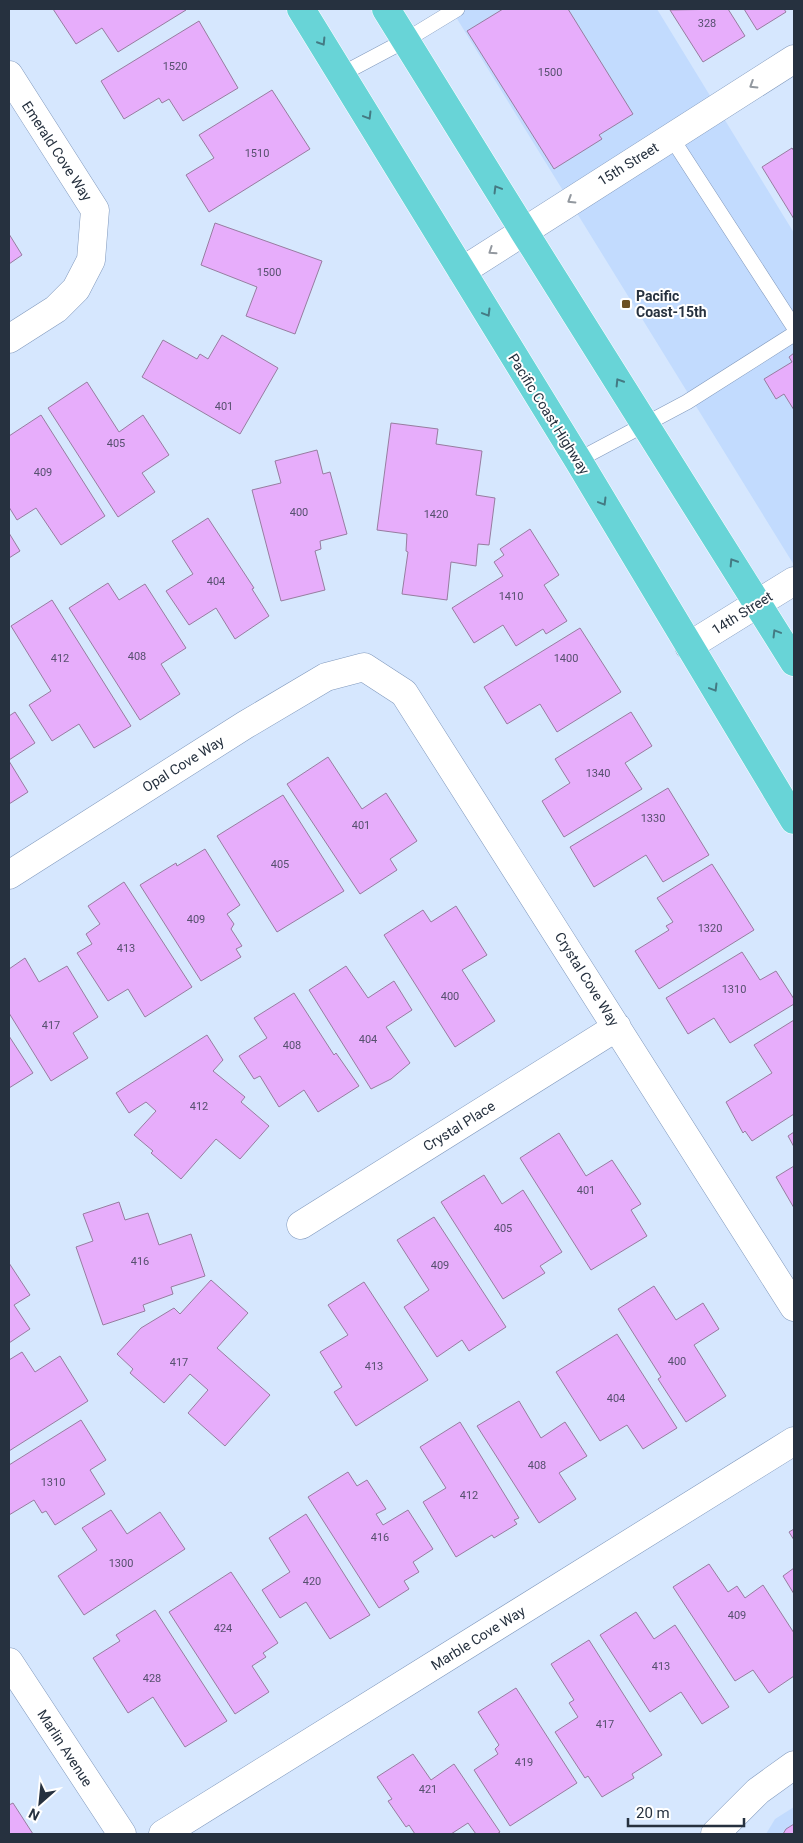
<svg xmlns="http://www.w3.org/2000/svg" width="803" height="1843" viewBox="0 0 803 1843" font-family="Roboto,sans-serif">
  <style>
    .built { fill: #c2dbfe }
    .building { fill: #e7adfb; stroke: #977da0 }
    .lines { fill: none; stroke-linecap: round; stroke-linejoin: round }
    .service-casing { stroke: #8099bd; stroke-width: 16 }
    .minor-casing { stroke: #8099bd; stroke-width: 29 }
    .tertiary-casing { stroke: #8099bd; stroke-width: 29 }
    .trunk-casing { stroke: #fff; stroke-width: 29 }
    .service { stroke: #fff; stroke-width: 15 }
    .minor { stroke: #fff; stroke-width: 28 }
    .tertiary { stroke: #fff; stroke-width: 28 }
    .trunk { stroke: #68d4d7; stroke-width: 28 }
    .oneway { stroke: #447a83 }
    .oneway2 { stroke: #92989f }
    .poi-dot { fill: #6c5022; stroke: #fff; stroke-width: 2 }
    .labels { text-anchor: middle; stroke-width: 4; stroke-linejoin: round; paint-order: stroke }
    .number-label { font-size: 11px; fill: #56506e }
    .street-label { font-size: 14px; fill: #26313f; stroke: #fff }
    .poi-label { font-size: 14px; font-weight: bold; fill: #26313f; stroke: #fff; text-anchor: start }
  </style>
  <rect width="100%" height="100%" fill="#d6e7fe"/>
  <path class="built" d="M451 9H657L794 233V565Z
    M794 1807V1834H766L775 1819Z"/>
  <path class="building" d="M53 9H185L186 10 118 52 102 28 76 44Z
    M503 9H568L633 114 599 135 602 139 554 169 467 31Z
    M728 9 745 36 703 62 670 10Z
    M744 9H784L786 12 757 30Z
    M199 21 238 88 183 121 169 99 162 103 159 98 124 119 101 81Z
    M272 90 310 149 209 212 186 175 214 158 199 135Z
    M792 148 794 151V219L762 167Z
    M215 223 322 261 295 334 246 316 257 287 201 265Z
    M9 234 22 255 9 264Z
    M222 335 278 368 240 434 142 377 163 340 197 359 200 354 208 359Z
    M794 353V410L784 394 776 399 764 379 792 362 789 357Z
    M87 382 119 432 143 415 169 455 142 473 155 492 118 517 48 408Z
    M41 415 105 516 61 545 36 508 17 520 9 507V436Z
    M391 423 438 429 436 444 482 451 476 495 495 498 489 545 478 544 476 566 451 562 447 600 402 594 408 552 406 551 407 534 377 530Z
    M317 450 323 474 330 472 347 534 320 541 321 549 315 551 325 590 281 601 252 490 281 483 275 461Z
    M208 518 254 588 252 589 269 616 235 639 216 608 189 625 166 591 193 574 172 541Z
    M530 529 559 575 544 585 567 621 546 634 543 629 516 646 503 625 474 643 452 608 503 576 494 562 504 555 500 549Z
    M9 533 20 551 9 558Z
    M108 583 119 600 145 584 186 648 161 664 180 694 140 720 69 608Z
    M52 600 131 726 94 748 79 724 52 741 29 705 51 691 11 626Z
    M580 628 621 692 557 732 540 704 507 724 484 687Z
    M15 712 35 743 9 760V716Z
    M631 712 652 746 625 763 642 789 564 837 542 801 570 783 555 759Z
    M328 757 362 809 386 793 417 841 390 859 397 870 360 894 287 784Z
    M9 761 28 792 9 804Z
    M668 788 709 855 663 882 646 855 594 887 570 847Z
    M283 795 344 891 277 932 217 836Z
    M205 849 240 905 227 914 234 924 231 929 242 946 236 949 241 957 201 981 140 885 176 863 177 866Z
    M712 864 754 930 659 989 635 951 669 930 666 926 673 922 657 898Z
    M124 882 192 987 145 1017 128 989 108 1001 77 953 92 944 86 934 100 924 88 906Z
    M456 906 487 955 462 970 495 1021 455 1047 384 935 423 910 431 922Z
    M742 952 760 980 776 971 794 999V1004L730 1043 714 1018 688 1034 666 998Z
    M25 958 39 982 67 966 98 1017 73 1033 88 1058 51 1081 9 1013V969Z
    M346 966 368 998 394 981 412 1010 386 1027 410 1063 391 1079 371 1089 309 990Z
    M294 993 334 1055 336 1053 359 1086 318 1112 304 1090 279 1107 260 1076 254 1079 239 1056 267 1038 254 1018Z
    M794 1020V1114L752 1141 745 1131 743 1133 726 1102 772 1073 754 1045Z
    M207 1035 223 1060 213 1071 245 1097 241 1102 269 1126 240 1159 216 1139 181 1179 151 1153 153 1151 134 1135 156 1111 146 1102 129 1113 116 1093Z
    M9 1036 33 1073 9 1088Z
    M794 1132V1147L788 1136Z
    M559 1133 586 1176 612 1160 641 1204 631 1210 647 1236 591 1270 520 1158Z
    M794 1166V1208L776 1177Z
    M484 1175 502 1204 523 1190 562 1252 540 1266 545 1273 503 1299 441 1202Z
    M119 1202 125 1220 148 1213 159 1245 191 1234 205 1276 171 1287 173 1294 143 1305 145 1311 103 1325 76 1247 93 1241 83 1214Z
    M434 1217 506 1327 469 1351 462 1340 437 1357 404 1307 429 1290 397 1240Z
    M9 1263 30 1295 14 1305 30 1329 9 1343Z
    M211 1280 248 1313 217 1348 270 1395 225 1446 188 1413 208 1390 190 1374 164 1403 130 1373 133 1369 117 1354 141 1328 174 1308 180 1314Z
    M364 1282 428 1380 356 1426 334 1392 342 1387 320 1352 348 1335 328 1305Z
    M654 1286 676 1320 703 1303 719 1329 694 1345 726 1396 686 1422 658 1379 661 1377 618 1309Z
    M617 1334 677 1428 643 1449 627 1425 600 1441 556 1372Z
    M22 1352 35 1372 60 1356 88 1401 9 1451V1360Z
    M519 1401 541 1438 565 1422 587 1456 559 1473 576 1499 539 1523 477 1426Z
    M81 1420 106 1460 90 1470 105 1494 55 1525 46 1511 42 1513 34 1500 9 1515V1465Z
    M460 1422 519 1518 514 1520 517 1524 494 1538 492 1535 456 1557 423 1502 446 1488 420 1447Z
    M348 1472 357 1486 367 1480 386 1509 376 1514 383 1525 408 1510 433 1549 413 1562 419 1572 404 1581 409 1589 379 1608 308 1497Z
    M111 1510 127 1534 160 1512 185 1549 84 1615 58 1576 97 1550 82 1528Z
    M306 1514 370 1615 330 1639 306 1602 280 1618 262 1590 290 1572 269 1538Z
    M794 1529V1540L789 1532Z
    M709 1564 728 1592 737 1586 745 1598 763 1585 794 1633V1676L769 1693 753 1670 735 1681 673 1587Z
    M794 1568V1594L783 1576Z
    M231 1572 278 1643 263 1653 266 1657 252 1666 269 1692 235 1714 169 1612Z
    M155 1610 227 1721 185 1747 153 1697 128 1713 93 1658 120 1641 116 1635Z
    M636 1612 654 1639 675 1625 729 1707 702 1724 681 1692 650 1712 600 1635Z
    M589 1640 662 1755 632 1774 634 1778 602 1797 588 1776 585 1778 555 1732 578 1717 569 1703 574 1700 551 1664Z
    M516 1688 577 1783 510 1826 474 1770 498 1754 495 1749 499 1745 478 1712Z
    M413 1754 431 1780 454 1764 500 1832 497 1834H476L468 1823 451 1834H415L409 1825 406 1827 388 1801 392 1799 377 1777Z
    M13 1803 33 1834H9V1805Z
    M794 1824V1834H783L786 1829Z"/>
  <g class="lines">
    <defs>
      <path id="service" d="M342 74 406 40 457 9
        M671 137 794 327
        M578 460 687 402 794 334"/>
      <path id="minor" d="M9 75 95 210 91 260 76 289 56 309 9 339
        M462 271 794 59
        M689 646 794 581
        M9 875 245 725 326 677 364 667 404 693 794 1307
        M301 1225 617 1027
        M9 1662 122 1834
        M163 1834 794 1441"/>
      <path id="tertiary" d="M715 1834 758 1791 794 1765"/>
      <path id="trunk" d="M301 9 578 460 794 820
        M386 9 523 230 794 662"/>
    </defs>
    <use href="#service" class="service-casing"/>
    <use href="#minor" class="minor-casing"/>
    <use href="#tertiary" class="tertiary-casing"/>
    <use href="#trunk" class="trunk-casing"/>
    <use href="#service" class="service"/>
    <use href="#minor" class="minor"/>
    <use href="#tertiary" class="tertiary"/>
    <use href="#trunk" class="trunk"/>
  </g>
  <defs><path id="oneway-chevron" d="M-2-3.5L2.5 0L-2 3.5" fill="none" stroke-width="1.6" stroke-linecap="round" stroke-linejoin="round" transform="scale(1.25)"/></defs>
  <g class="oneway">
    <use href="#oneway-chevron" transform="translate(322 42) rotate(58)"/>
    <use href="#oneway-chevron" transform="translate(368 116) rotate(59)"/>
    <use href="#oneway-chevron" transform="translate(497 189) rotate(-121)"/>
    <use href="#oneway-chevron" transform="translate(487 313) rotate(59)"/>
    <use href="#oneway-chevron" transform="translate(619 382) rotate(-122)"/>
    <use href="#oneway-chevron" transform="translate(603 502) rotate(59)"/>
    <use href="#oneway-chevron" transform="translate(733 562) rotate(-122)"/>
    <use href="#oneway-chevron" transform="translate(776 633) rotate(-121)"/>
    <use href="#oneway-chevron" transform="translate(714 688) rotate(59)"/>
  </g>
  <g class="oneway2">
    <use href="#oneway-chevron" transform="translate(753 85) rotate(148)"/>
    <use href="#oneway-chevron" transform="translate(571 200) rotate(148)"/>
    <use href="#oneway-chevron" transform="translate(492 251) rotate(146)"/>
  </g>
  <rect class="poi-dot" x="621" y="299" width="10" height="10" rx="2.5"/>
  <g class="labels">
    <g class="number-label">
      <text x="707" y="27">328</text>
      <text x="175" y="70">1520</text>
      <text x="550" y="76">1500</text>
      <text x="257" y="157">1510</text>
      <text x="269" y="276">1500</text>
      <text x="224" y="410">401</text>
      <text x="116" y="447">405</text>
      <text x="43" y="476">409</text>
      <text x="299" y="516">400</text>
      <text x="436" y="518">1420</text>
      <text x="216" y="585">404</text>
      <text x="511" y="600">1410</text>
      <text x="137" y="660">408</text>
      <text x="60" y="662">412</text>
      <text x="566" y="662">1400</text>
      <text x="598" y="777">1340</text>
      <text x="653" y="822">1330</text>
      <text x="361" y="829">401</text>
      <text x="280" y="868">405</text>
      <text x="196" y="923">409</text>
      <text x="710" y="932">1320</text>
      <text x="126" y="952">413</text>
      <text x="734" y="993">1310</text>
      <text x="450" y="1000">400</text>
      <text x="51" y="1029">417</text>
      <text x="368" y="1043">404</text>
      <text x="292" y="1049">408</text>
      <text x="199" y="1110">412</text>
      <text x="586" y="1194">401</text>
      <text x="503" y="1232">405</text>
      <text x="140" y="1265">416</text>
      <text x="440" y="1269">409</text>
      <text x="677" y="1365">400</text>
      <text x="179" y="1366">417</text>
      <text x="374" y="1370">413</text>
      <text x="616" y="1402">404</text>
      <text x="537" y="1469">408</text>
      <text x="53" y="1486">1310</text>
      <text x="469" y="1499">412</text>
      <text x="380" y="1541">416</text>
      <text x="121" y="1567">1300</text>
      <text x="312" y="1585">420</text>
      <text x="737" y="1619">409</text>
      <text x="223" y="1632">424</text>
      <text x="661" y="1670">413</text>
      <text x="152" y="1682">428</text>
      <text x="605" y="1728">417</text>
      <text x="524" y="1766">419</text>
      <text x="428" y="1793">421</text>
    </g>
    <g class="street-label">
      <text transform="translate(57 151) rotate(57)" y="5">Emerald Cove Way</text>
      <text transform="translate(628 164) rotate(-32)" y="5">15th Street</text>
      <text transform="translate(549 414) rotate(58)" y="5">Pacific Coast Highway</text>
      <text transform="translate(742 613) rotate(-32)" y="5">14th Street</text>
      <text transform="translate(183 764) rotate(-32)" y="5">Opal Cove Way</text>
      <text transform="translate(587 979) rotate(58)" y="5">Crystal Cove Way</text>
      <text transform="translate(459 1126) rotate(-32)" y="5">Crystal Place</text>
      <text transform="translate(478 1638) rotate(-32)" y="5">Marble Cove Way</text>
      <text transform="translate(65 1748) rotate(57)" y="5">Marlin Avenue</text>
    </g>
    <g class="poi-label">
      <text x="636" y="301">Pacific<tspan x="636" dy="16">Coast-15th</tspan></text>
    </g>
  </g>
  <rect width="803" height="1843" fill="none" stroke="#26313f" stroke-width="20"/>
  <g transform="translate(40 1803) rotate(207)" stroke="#ffffff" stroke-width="4" paint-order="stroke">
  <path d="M0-4L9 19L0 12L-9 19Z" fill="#26313f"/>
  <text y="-8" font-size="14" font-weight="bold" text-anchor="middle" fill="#26313f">N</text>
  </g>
  <path d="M628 1818v8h116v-8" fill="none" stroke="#26313f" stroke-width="2.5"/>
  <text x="636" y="1818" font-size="15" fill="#26313f" stroke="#ffffff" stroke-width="4" paint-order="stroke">20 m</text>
</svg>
